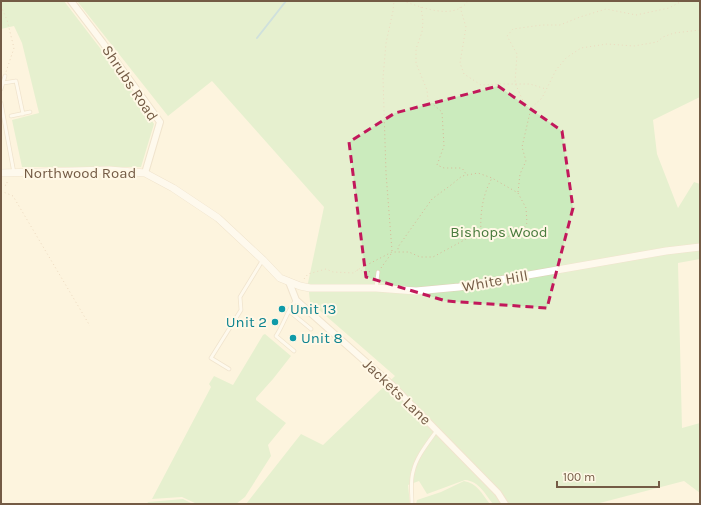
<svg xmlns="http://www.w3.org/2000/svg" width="701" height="505" viewBox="0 0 701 505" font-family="Karla,sans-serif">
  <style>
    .green { fill: #cbebbd }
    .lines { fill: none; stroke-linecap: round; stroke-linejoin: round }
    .stream { stroke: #98c9da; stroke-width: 2 }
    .service-casing { stroke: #e1d1ba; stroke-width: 4.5 }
    .minor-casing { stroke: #e1d1ba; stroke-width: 8 }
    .tertiary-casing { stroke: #e1d1ba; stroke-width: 8 }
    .path { stroke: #d8b898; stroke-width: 1; stroke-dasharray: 1 3; stroke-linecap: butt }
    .service { stroke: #fff; stroke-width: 3 }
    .minor { stroke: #fff; stroke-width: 6 }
    .tertiary { stroke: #fff; stroke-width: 7 }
    .marked { fill: none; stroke: #c2185b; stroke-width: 3; stroke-dasharray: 8 5; stroke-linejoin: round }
    .culture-dot { fill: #0f9aa8; stroke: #fff8e6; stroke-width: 1.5 }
    .labels { text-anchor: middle; stroke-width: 4; stroke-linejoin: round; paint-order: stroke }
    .street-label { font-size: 15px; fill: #745b45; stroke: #fff8e6 }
    .park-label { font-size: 15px; fill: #497b3d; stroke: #fff8e6 }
    .culture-label { font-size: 15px; fill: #0d838f; stroke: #fff8e6; text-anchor: start }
  </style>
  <rect width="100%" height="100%" fill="#fdf4de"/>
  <path class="green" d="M1 1H64L123 78 154 124 141 167H22L12 120 39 113 22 43 14 26 1 29Z
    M77 1H700V97L653 120 657 154 678 208 694 182 700 184V259L678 263 682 428 700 423V493L684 481 596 504H493C485 494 479 481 465 480L427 494 419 481 408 485 410 504H246L301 434 323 445 395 376 310 302 308 283 324 207 212 81 168 116Z
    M265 334 291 356 273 379 256 398V400L286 423 268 445 271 456 245 497 236 504H197L182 497 152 499 211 387 209 384 214 376 233 385 263 335Z
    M464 481C477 483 482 494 490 504H416L417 500 441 492Z
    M183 499 193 504H147L148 502Z"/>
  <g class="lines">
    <path class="stream" d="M257 38 286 1"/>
    <defs>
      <path id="service" d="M3 83 16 81 23 114
        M1 89 5 76
        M1 103 14 173
        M11 116 30 112
        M376 288 378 272
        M289 311 311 329
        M294 351 276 336C284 324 287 311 296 300
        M229 369 211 358 241 310 240 297 262 261
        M412 504C412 494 410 482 413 472 416 457 428 443 437 430"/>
      <path id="minor" d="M71 1 103 43 160 122 145 173
        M289 282 296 300 393 386 498 493 505 504"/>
      <path id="tertiary" d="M1 173 109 170 145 173 173 188 218 218 263 260 280 278 300 286 310 288H376L416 291 459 287 666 251 700 247"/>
    </defs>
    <use href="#service" class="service-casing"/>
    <use href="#minor" class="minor-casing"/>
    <use href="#tertiary" class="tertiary-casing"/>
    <path class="path" d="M403 1C421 7 454 21 468 1
      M1 6 7 20 14 48 6 72
      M421 7 423 21 422 32 416 49V63L427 90 428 100 442 112 444 146 437 165 444 168H462L466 174
      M460 7 466 27 460 63 464 74 481 85 499 84H530L546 89
      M531 108 524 103 515 83 517 54 507 36 513 29 542 25H560L580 17 606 9 636 15 669 8 682 1
      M1 186 7 185V180
      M1 191 13 196 90 326
      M518 192 520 174 526 161 522 147 531 108 542 98 556 70 566 58 581 48 607 44 634 46 657 42 663 37 674 33 700 30
      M481 235C480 214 482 196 492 178
      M392 251 386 173 383 78 386 43 393 11 394 1
      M381 268 391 254
      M357 270 372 272
      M304 279 308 274 326 269 333 272 354 273 357 270 392 252H409L420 257H433L468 238 481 235 505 237 520 234 527 223 526 208 518 193 492 178 478 173 462 176 451 185 432 199 398 247V251"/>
    <use href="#service" class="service"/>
    <use href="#minor" class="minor"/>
    <use href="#tertiary" class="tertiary"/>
  </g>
  <path d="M0 0H701V505H0ZM498 86 562 131 573 208 547 308 446 301 366 277 349 142 395 113Z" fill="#fdf4de" fill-opacity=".55" fill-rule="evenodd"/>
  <path class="marked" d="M498 86 562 131 573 208 547 308 446 301 366 277 349 142 395 113Z"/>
  <g class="culture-dot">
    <circle cx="282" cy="309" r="4"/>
    <circle cx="275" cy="322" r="4"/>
    <circle cx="293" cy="338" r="4"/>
  </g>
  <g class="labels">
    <g class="street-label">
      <text transform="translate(130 83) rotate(56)" y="5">Shrubs Road</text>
      <text x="80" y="178">Northwood Road</text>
      <text transform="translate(495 281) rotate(-10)" y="5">White Hill</text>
      <text transform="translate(397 392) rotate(44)" y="5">Jackets Lane</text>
    </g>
    <g class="park-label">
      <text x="499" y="237">Bishops Wood</text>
    </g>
    <g class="culture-label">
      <text x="290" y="314">Unit 13</text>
      <text x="267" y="327" text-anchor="end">Unit 2</text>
      <text x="301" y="343">Unit 8</text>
    </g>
  </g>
  <rect width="701" height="505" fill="none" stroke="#745b45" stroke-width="4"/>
  <path d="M557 481v6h102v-6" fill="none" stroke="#745b45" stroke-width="2"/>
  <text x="563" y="481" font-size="12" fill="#745b45" stroke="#fff8e6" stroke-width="3" paint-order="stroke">100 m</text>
</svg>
